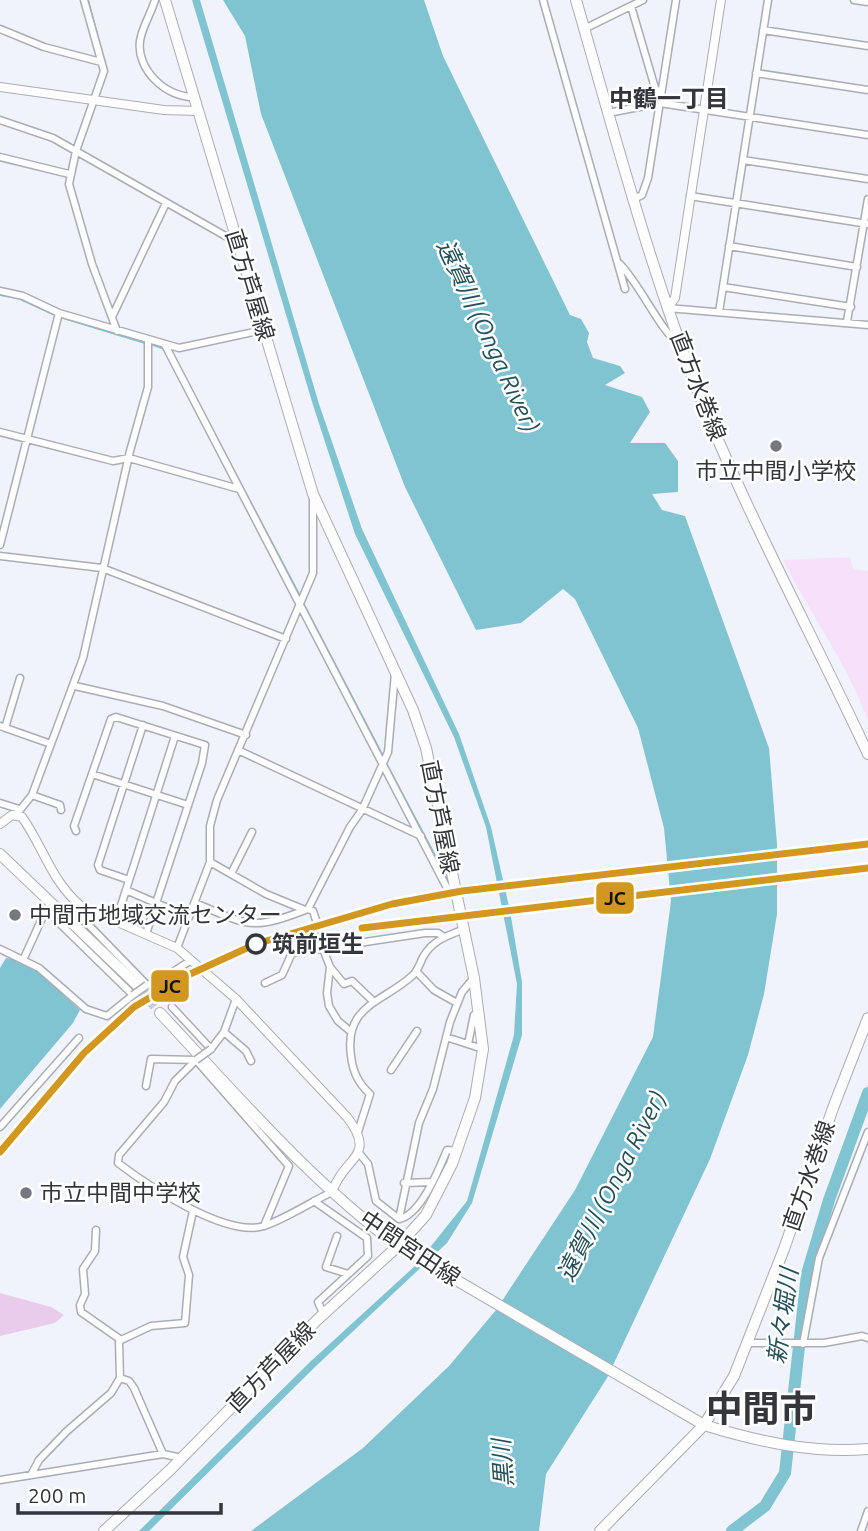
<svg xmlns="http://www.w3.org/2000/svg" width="868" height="1531" viewBox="0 0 868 1531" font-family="Ubuntu,'Noto Sans JP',sans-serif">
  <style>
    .green { fill: #f7e0fa }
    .forest { fill: #e9ccec }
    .water { fill: #80c4d2 }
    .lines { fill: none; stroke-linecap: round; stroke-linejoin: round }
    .stream { stroke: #80c4d2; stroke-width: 2 }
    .river { stroke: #80c4d2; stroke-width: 12 }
    .street-tunnel { stroke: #cacdd5; stroke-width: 6; stroke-dasharray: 6 3; stroke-linecap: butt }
    .primary-tunnel { stroke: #cacdd5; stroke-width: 10; stroke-dasharray: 10 5; stroke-linecap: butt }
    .street-casing { stroke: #abadb4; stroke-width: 9 }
    .secondary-casing { stroke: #abadb4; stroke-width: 10 }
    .primary-casing { stroke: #abadb4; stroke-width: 12 }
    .street { stroke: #fdfdfe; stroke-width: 6 }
    .secondary { stroke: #fdfdfe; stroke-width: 8 }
    .primary { stroke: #fdfdfe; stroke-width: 10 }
    .street-bridge-casing { stroke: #abadb4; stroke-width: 9; stroke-linecap: butt }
    .street-bridge { stroke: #fdfdfe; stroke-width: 6 }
    .rail-1-casing { stroke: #fff; stroke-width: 12 }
    .rail-1 { stroke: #d2971f; stroke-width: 7 }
    .poi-dot { fill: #76787f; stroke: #fff; stroke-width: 2.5 }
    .stop-dot { fill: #fff; stroke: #34363c; stroke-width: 3.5 }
    .labels { text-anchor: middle; stroke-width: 5; stroke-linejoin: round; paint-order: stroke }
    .street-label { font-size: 23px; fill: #34363c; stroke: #fff }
    .poi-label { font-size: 23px; fill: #34363c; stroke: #fff; text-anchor: start }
    .stop-label { font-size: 23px; font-weight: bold; fill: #34363c; stroke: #fff; text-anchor: start }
    .neighbourhood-label { font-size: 24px; font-weight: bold; fill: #34363c; stroke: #fff }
    .water-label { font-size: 24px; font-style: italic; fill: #275159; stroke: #fff }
    .town-label { font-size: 37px; font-weight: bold; fill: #34363c; stroke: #fff }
    .line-badge { stroke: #fff; stroke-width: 2.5 }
    .pale-badge-label { font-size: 19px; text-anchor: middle; font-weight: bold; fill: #111 }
  </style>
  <rect width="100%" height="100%" fill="#f0f3fb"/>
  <path class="green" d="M850 557 853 569 868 571V721C848 664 810 614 783 560Z"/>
  <path class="forest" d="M0 1293 51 1307 64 1315 55 1323 0 1336Z"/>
  <path class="water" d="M192 0H200L319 404 362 529 459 734 491 827 510 911 522 982V1035L472 1203 447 1243 315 1367 149 1531H139L311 1361 416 1265 467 1201 514 1035 517 984 486 827 454 737 355 534 313 405Z
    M223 0H424L443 56 570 315 581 319 589 333 587 342 593 358 620 366 625 373 605 385 642 397 650 412 630 443H665L678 461V492L652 494 662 510 685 516 769 748 777 844V914L764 994 748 1055 710 1159 607 1378 546 1474 539 1531H251L363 1448 449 1366 496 1310 575 1190 653 1037 671 901 664 828 638 728 575 599 563 589 521 623 476 630 405 487 261 114 245 36Z
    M6 958C36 960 58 990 80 1010L73 1023 0 1109V968Z"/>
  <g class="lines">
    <path class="stream" d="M88 0 104 60
      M0 295 18 298 55 315
      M60 317 145 343
      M150 344 165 349
      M213 431 300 596
      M302 601 384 758
      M386 763 449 882"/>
    <path class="river" d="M732 1531 765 1506 785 1473 807 1274 829 1200 868 1093"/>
    <path class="street-tunnel" d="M316 920 320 941"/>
    <path class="primary-tunnel" d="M139 987 160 1013"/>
    <defs>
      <path id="street" d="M84 0 104 71 76 151 69 184 92 264 117 331
        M155 0C151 14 142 27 140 41 136 69 166 98 194 97
        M543 0 625 289
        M854 0 868 2
        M631 6 655 88 661 94
        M0 29 44 47 101 62
        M584 29 643 0
        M763 30 868 46
        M756 73 868 90
        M608 113 660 103 868 135
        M0 120 53 138 236 242
        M0 157 69 174
        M743 160 868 179
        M690 196 868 224
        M634 199 642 195 648 178 676 0
        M729 246 857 267
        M620 264C641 286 659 329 679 344
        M723 287 851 307
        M0 291 23 296 59 313 179 348 263 330
        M668 308 868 325
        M719 312 768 0
        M112 317 166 203
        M847 321 868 199
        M165 345 447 888 455 890
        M0 432 113 461 129 458 239 489
        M0 545 59 313
        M0 556 102 568 286 639
        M75 686 163 706 246 735
        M0 726 51 744
        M5 728 20 678
        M240 751 421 836
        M92 774 188 805
        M32 795 60 805 61 810
        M0 803 19 809
        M16 815 32 795 83 658 130 451 148 387V341
        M76 831 74 826 111 719 116 717 205 745 202 763 156 903 126 890 175 736
        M210 862 266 894 305 910
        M231 874 252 832
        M129 880 100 870 98 865 143 725
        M195 903C250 926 251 931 308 909L350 827 362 810 388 752 395 673
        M81 906 80 916 147 985 160 980 190 961
        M308 909 313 911 316 920
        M116 921 126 890
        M146 934 156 903 189 917
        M320 941 330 967 327 993 329 1006 338 1021 350 1031
        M177 948 210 862V826L217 800 313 573V494
        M0 949 39 968 86 1009 107 1016 133 995 49 913 44 914 24 958
        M330 967 344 984 352 981 374 1002
        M416 971 434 990 457 1003
        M265 983 282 975 292 953 425 933H438L444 937
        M172 1007 211 1049 224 1032 236 999
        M224 1032 246 1051 251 1061
        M446 1037 483 1049
        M468 1044 474 1015
        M196 1060 175 1081 164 1102 119 1155 118 1163C147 1185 226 1238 264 1226 287 1218 309 1203 332 1192
        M391 1070 417 1031
        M146 1086 151 1059 196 1060 289 1166 264 1226
        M0 1127 79 1038
        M358 1132 370 1094C358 1083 353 1072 351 1056 344 1005 382 1003 412 976 418 971 420 963 423 957 432 941 446 936 462 930
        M359 1153 368 1164 376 1201 399 1219C421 1215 439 1169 447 1150L457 1151
        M404 1183 432 1182
        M314 1201 367 1238 368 1256 318 1302 323 1313
        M399 1219 419 1123 433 1089 450 1022 462 992 473 979
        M96 1230 95 1251 83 1269 85 1294 80 1305 81 1312 121 1340
        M337 1236 326 1267 348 1274
        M748 1343H824L862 1336 868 1338
        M803 1344 819 1258 868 1132
        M120 1378 129 1381 134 1388 163 1454
        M31 1475 39 1460 67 1431 111 1393 120 1378 119 1341 151 1326 185 1323 189 1275 183 1257 193 1211
        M0 1480 163 1454 182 1458
        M861 1531 868 1511"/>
      <path id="secondary" d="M0 87 164 110 198 111
        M668 308 675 298 721 0
        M0 824 12 815 22 817C44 848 51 881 81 906L177 948 236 999 347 1117C378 1158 344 1156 332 1192"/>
      <path id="primary" d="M576 0C614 132 649 266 699 394 748 517 812 634 868 754
        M0 854 139 987
        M160 1013C236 1094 308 1179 398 1246L704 1425C756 1441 813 1454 868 1449
        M104 1531 170 1470 316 1321 398 1246 426 1215 452 1164 475 1098 483 1049 474 978 426 748 413 710 313 494 165 0
        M600 1531 704 1425 734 1376 784 1249 833 1108 868 1018"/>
    </defs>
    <use href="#street" class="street-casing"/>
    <use href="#secondary" class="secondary-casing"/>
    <use href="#primary" class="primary-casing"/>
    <use href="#street" class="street"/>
    <use href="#secondary" class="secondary"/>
    <use href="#primary" class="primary"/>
    <defs>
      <path id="street-bridge" d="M133 995 147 985
        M196 1060 211 1049"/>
    </defs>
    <use href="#street-bridge" class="street-bridge-casing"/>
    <use href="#street-bridge" class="street-bridge"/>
    <defs>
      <path id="rail-1" d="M362 928 868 868
        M0 1152 84 1053 134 1007 188 975 256 944 392 904 462 891 868 844"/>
    </defs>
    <use href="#rail-1" class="rail-1-casing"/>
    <use href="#rail-1" class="rail-1"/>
  </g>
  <g class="poi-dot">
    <circle cx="776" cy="446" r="7"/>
    <circle cx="15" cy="915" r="7"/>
    <circle cx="26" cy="1193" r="7"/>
  </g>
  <circle class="stop-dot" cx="256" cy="944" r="9"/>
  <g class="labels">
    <g class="street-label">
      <text transform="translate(250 285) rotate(73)" y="8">直方芦屋線</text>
      <text transform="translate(698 386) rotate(69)" y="8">直方水巻線</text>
      <text transform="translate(440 817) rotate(79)" y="8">直方芦屋線</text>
      <text transform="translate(809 1176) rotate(-71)" y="8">直方水巻線</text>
      <text transform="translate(410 1248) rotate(34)" y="8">中間宮田線</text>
      <text transform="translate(271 1367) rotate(-46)" y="8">直方芦屋線</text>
    </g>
    <g class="poi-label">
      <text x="776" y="479" text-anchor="middle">市立中間小学校</text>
      <text x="29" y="923">中間市地域交流センター</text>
      <text x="40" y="1201">市立中間中学校</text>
    </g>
    <g class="stop-label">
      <text x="272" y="952">筑前垣生</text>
    </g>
    <g class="neighbourhood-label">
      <text x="669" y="107">中鶴一丁目</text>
    </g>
    <g class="water-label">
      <text transform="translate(488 336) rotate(65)" y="8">遠賀川 (Onga River)</text>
      <text transform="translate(612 1186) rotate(-63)" y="8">遠賀川 (Onga River)</text>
      <text transform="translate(783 1316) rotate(-82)" y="8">新々堀川</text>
      <text transform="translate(503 1463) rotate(-94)" y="8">黒川</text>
    </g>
    <g class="town-label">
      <text x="761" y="1422">中間市</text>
    </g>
  </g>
  <g class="line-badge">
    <rect x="595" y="881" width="40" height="34" rx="7" fill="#d2971f"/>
    <rect x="150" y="969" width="40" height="34" rx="7" fill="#d2971f"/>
  </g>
  <g class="pale-badge-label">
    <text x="615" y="905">JC</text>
    <text x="170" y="993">JC</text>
  </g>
  <path d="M18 1503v10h203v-10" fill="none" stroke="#34363c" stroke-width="3.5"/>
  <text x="28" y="1503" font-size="21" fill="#34363c" stroke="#ffffff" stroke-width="5" paint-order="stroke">200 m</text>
</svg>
